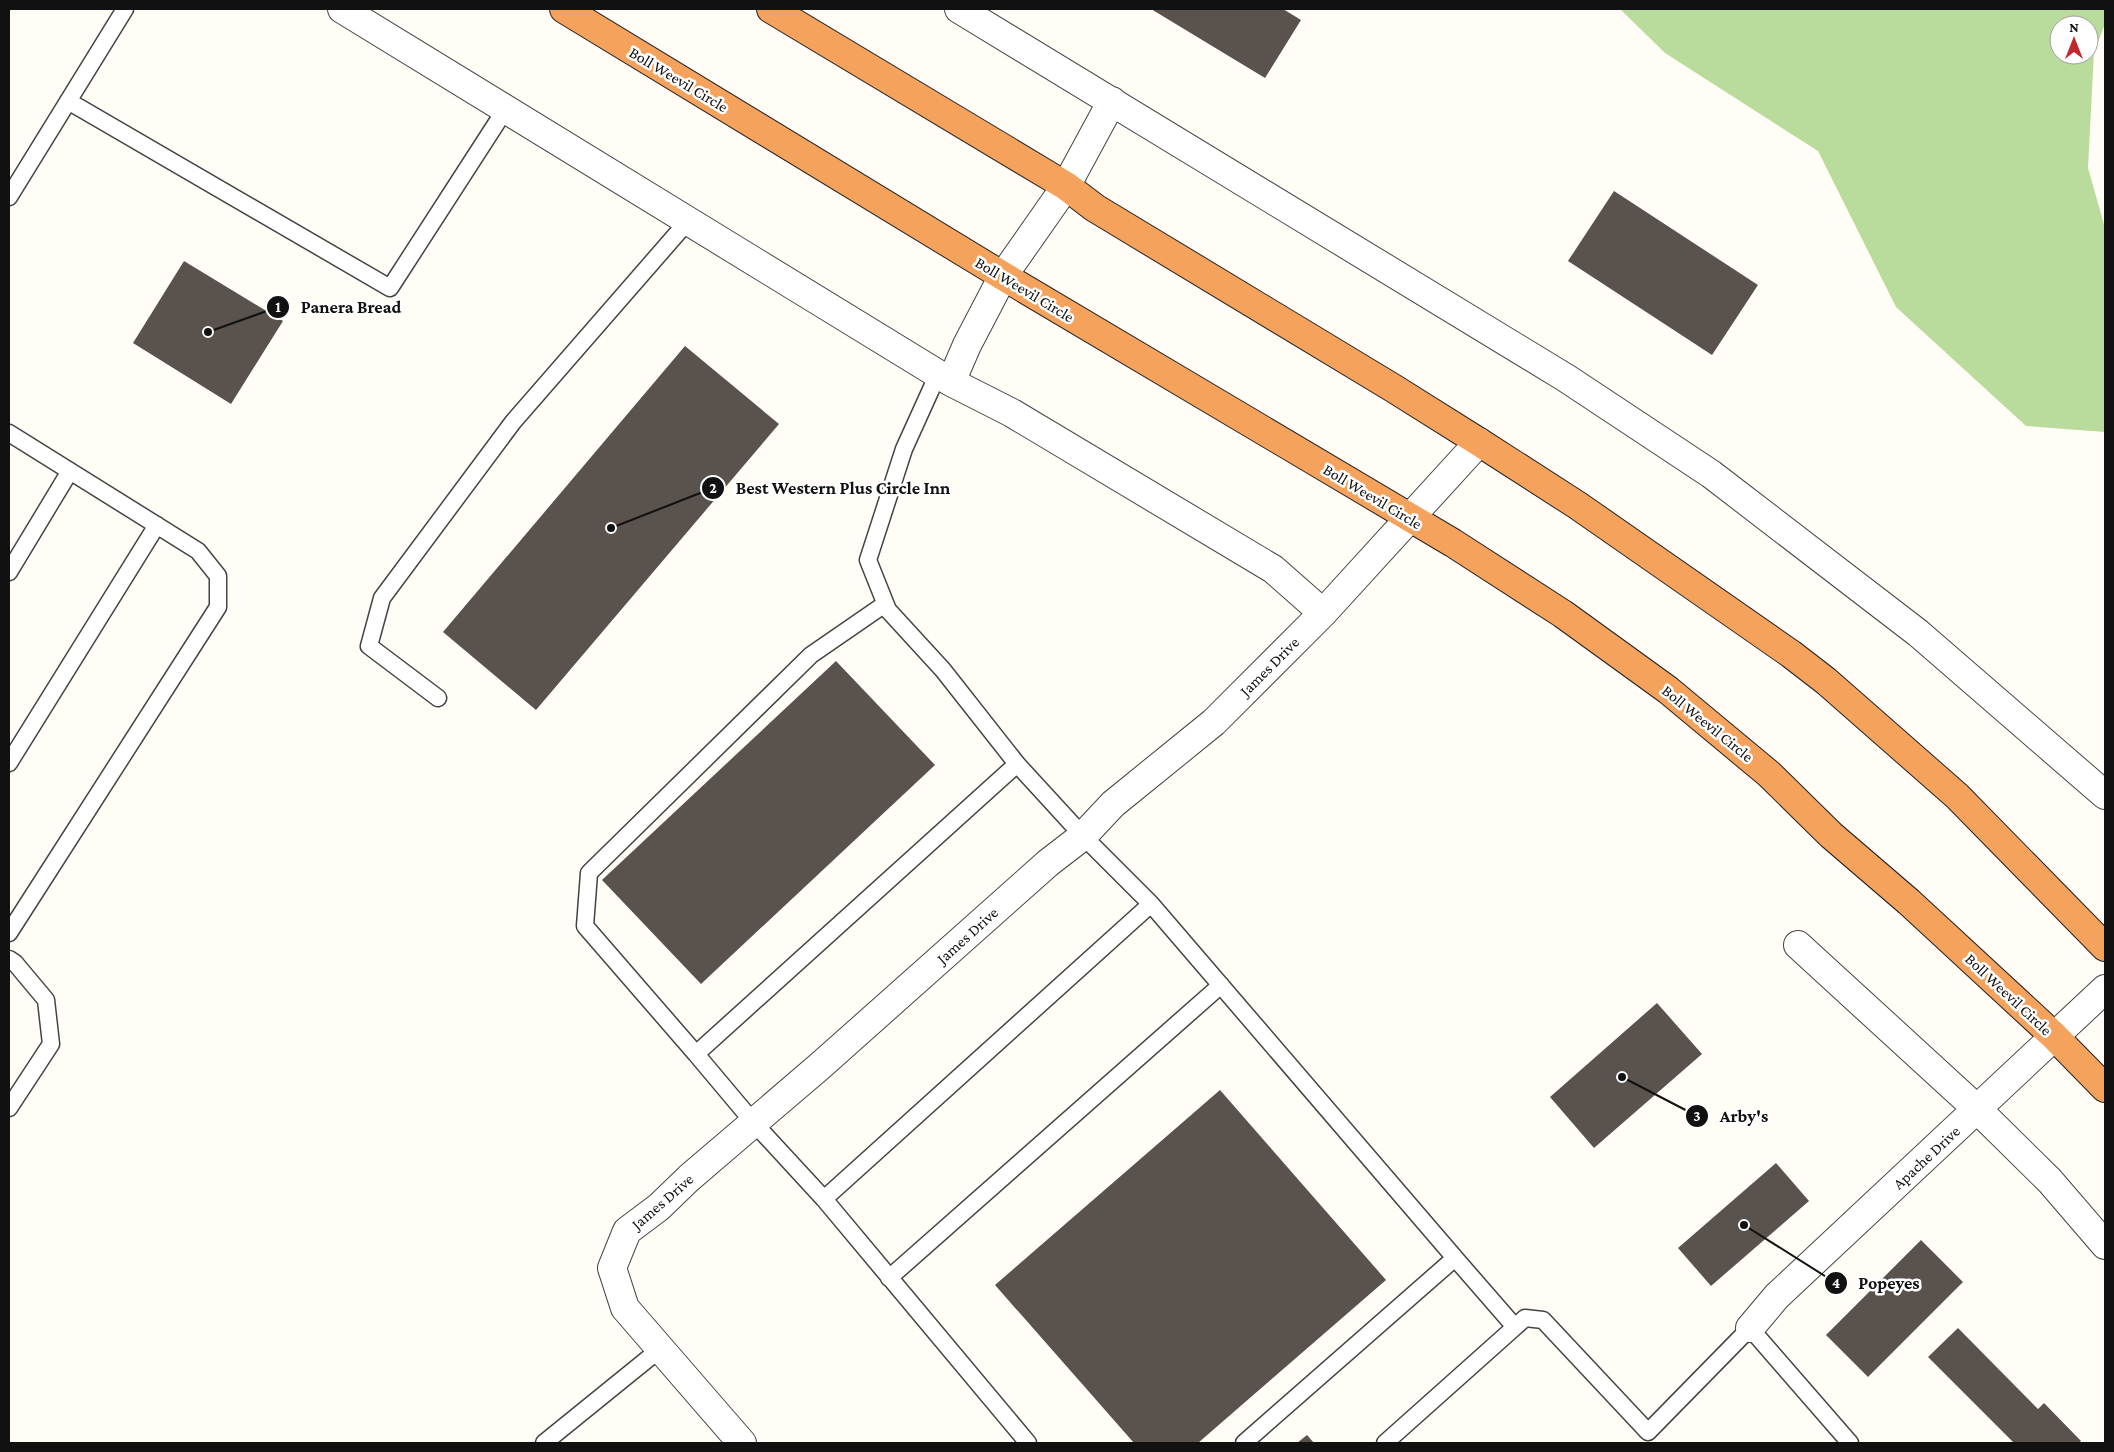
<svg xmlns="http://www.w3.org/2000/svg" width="2114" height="1452" viewBox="0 0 2114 1452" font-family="'Crimson Pro',serif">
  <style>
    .forest { fill: #b9dc9c; fill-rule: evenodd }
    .building { fill: #5a524d }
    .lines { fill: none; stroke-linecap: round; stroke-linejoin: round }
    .lane-casing { stroke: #444; stroke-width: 19 }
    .street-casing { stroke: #444; stroke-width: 30 }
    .highway-casing { stroke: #222; stroke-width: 30 }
    .lane { stroke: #fff; stroke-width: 16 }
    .street { stroke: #fff; stroke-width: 28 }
    .highway { stroke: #f5a25d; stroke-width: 28 }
    .labels { text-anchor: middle; stroke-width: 5; stroke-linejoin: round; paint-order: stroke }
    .street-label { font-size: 16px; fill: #111; stroke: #fff }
    .leader { fill: none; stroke: #111; stroke-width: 2 }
    .callout-dot { fill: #111; stroke: #fff; stroke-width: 2 }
    .mark-label { font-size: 15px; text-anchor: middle; font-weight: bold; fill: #fff }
    .callout-label { font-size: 18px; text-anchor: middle; font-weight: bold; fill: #111; stroke: #fff; stroke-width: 5; stroke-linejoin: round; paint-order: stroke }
  </style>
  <rect width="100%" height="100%" fill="#fffdf5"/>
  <path class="forest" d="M1620 9H2105V24L2094 52 2088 168 2105 228V432L2026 426 1896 307 1818 151 1665 53ZM2059 25H2089V55H2059Z"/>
  <path class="building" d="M1151 9H1283L1301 20 1265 78Z
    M1614 191 1758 285 1712 355 1568 261Z
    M184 261 283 321 231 404 133 343Z
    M685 346 779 424 536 710 443 632Z
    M836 661 935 765 701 984 602 880Z
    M1657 1003 1702 1054 1594 1148 1550 1097Z
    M1220 1090 1386 1280 1198 1443H1134L995 1285Z
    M1776 1163 1809 1201 1711 1286 1678 1248Z
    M1921 1240 1963 1282 1868 1377 1826 1335Z
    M1958 1328 2038 1409 2044 1403 2081 1441 2079 1443H2014L1928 1357Z
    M1307 1435 1314 1443H1297Z"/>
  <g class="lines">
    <defs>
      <path id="lane" d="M68 101 390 288 505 110
        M9 197 125 9
        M938 374 904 449 868 560 888 610 943 670 1017 764
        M9 433 198 551 218 576V607L9 933
        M9 572 70 471
        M438 698 369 646 382 598 513 422 688 221
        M9 763 157 525
        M1017 764 1083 836 1151 904 824 1199 754 1123 696 1054Z
        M1151 904 1455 1258 1244 1443
        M9 959 15 963 46 1000 51 1044 9 1108
        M696 1054 585 926 589 873 811 655 885 604
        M824 1199 1028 1443
        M889 1278 1221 985
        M1515 1327 1525 1318 1543 1320 1648 1432 1750 1328 1850 1443
        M544 1443 660 1349
        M1385 1443 1515 1327 1455 1258"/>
      <path id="street" d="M342 9 951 382 1012 413 1273 569 1323 613
        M959 9 1566 378 1711 474 1918 633 2105 795
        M951 382 967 345 1003 276 1066 186 1112 101
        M1798 945 1977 1109 2050 1181 2105 1245
        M1750 1328 1777 1296 2105 989
        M742 1443 625 1308 612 1268 627 1231 659 1207 689 1178 820 1066 1048 863 1083 836 1113 804 1214 722 1323 613 1479 442"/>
      <path id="highway" d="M564 9 1003 276 1453 543 1563 614 1668 690 1769 774 1831 835 1909 902 2054 1036 2105 1088
        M771 9 1066 186 1095 208 1393 388 1479 442 1577 505 1791 654 1826 681 1957 796 2105 947"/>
    </defs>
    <use href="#lane" class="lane-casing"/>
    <use href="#street" class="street-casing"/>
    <use href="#highway" class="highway-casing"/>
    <use href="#lane" class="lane"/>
    <use href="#street" class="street"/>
    <use href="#highway" class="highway"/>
  </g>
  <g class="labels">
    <g class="street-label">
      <text transform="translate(679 79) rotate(31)" y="6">Boll Weevil Circle</text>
      <text transform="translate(1025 289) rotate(31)" y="6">Boll Weevil Circle</text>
      <text transform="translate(1373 496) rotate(31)" y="6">Boll Weevil Circle</text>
      <text transform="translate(1269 666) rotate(-45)" y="6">James Drive</text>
      <text transform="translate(1708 723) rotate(39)" y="6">Boll Weevil Circle</text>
      <text transform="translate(967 935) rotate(-42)" y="6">James Drive</text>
      <text transform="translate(2009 994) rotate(43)" y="6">Boll Weevil Circle</text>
      <text transform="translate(1926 1157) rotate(-43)" y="6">Apache Drive</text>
      <text transform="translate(662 1201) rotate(-41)" y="6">James Drive</text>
    </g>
  </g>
  <path class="leader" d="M208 332L278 307M611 528L713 488M1622 1077L1697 1116M1744 1225L1836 1283"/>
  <g class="callout-dot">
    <circle cx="208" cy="332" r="5"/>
    <circle cx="611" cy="528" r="5"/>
    <circle cx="1622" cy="1077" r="5"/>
    <circle cx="1744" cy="1225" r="5"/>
    <circle cx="278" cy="307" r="12"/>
    <circle cx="713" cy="488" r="12"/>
    <circle cx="1697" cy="1116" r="12"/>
    <circle cx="1836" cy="1283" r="12"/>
  </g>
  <g class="mark-label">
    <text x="278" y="312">1</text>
    <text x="713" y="493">2</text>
    <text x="1697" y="1121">3</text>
    <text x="1836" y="1288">4</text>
  </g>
  <g class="callout-label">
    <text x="351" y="313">Panera Bread</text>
    <text x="843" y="494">Best Western Plus Circle Inn</text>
    <text x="1744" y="1122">Arby's</text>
    <text x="1889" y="1289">Popeyes</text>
  </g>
  <rect width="2114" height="1452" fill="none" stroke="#111111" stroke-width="20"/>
  <g transform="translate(2074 40)"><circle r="24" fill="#ffffff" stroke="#a0a0a0"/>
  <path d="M0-4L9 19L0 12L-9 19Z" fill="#c4262e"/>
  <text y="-8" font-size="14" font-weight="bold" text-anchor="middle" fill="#111111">N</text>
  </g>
</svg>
